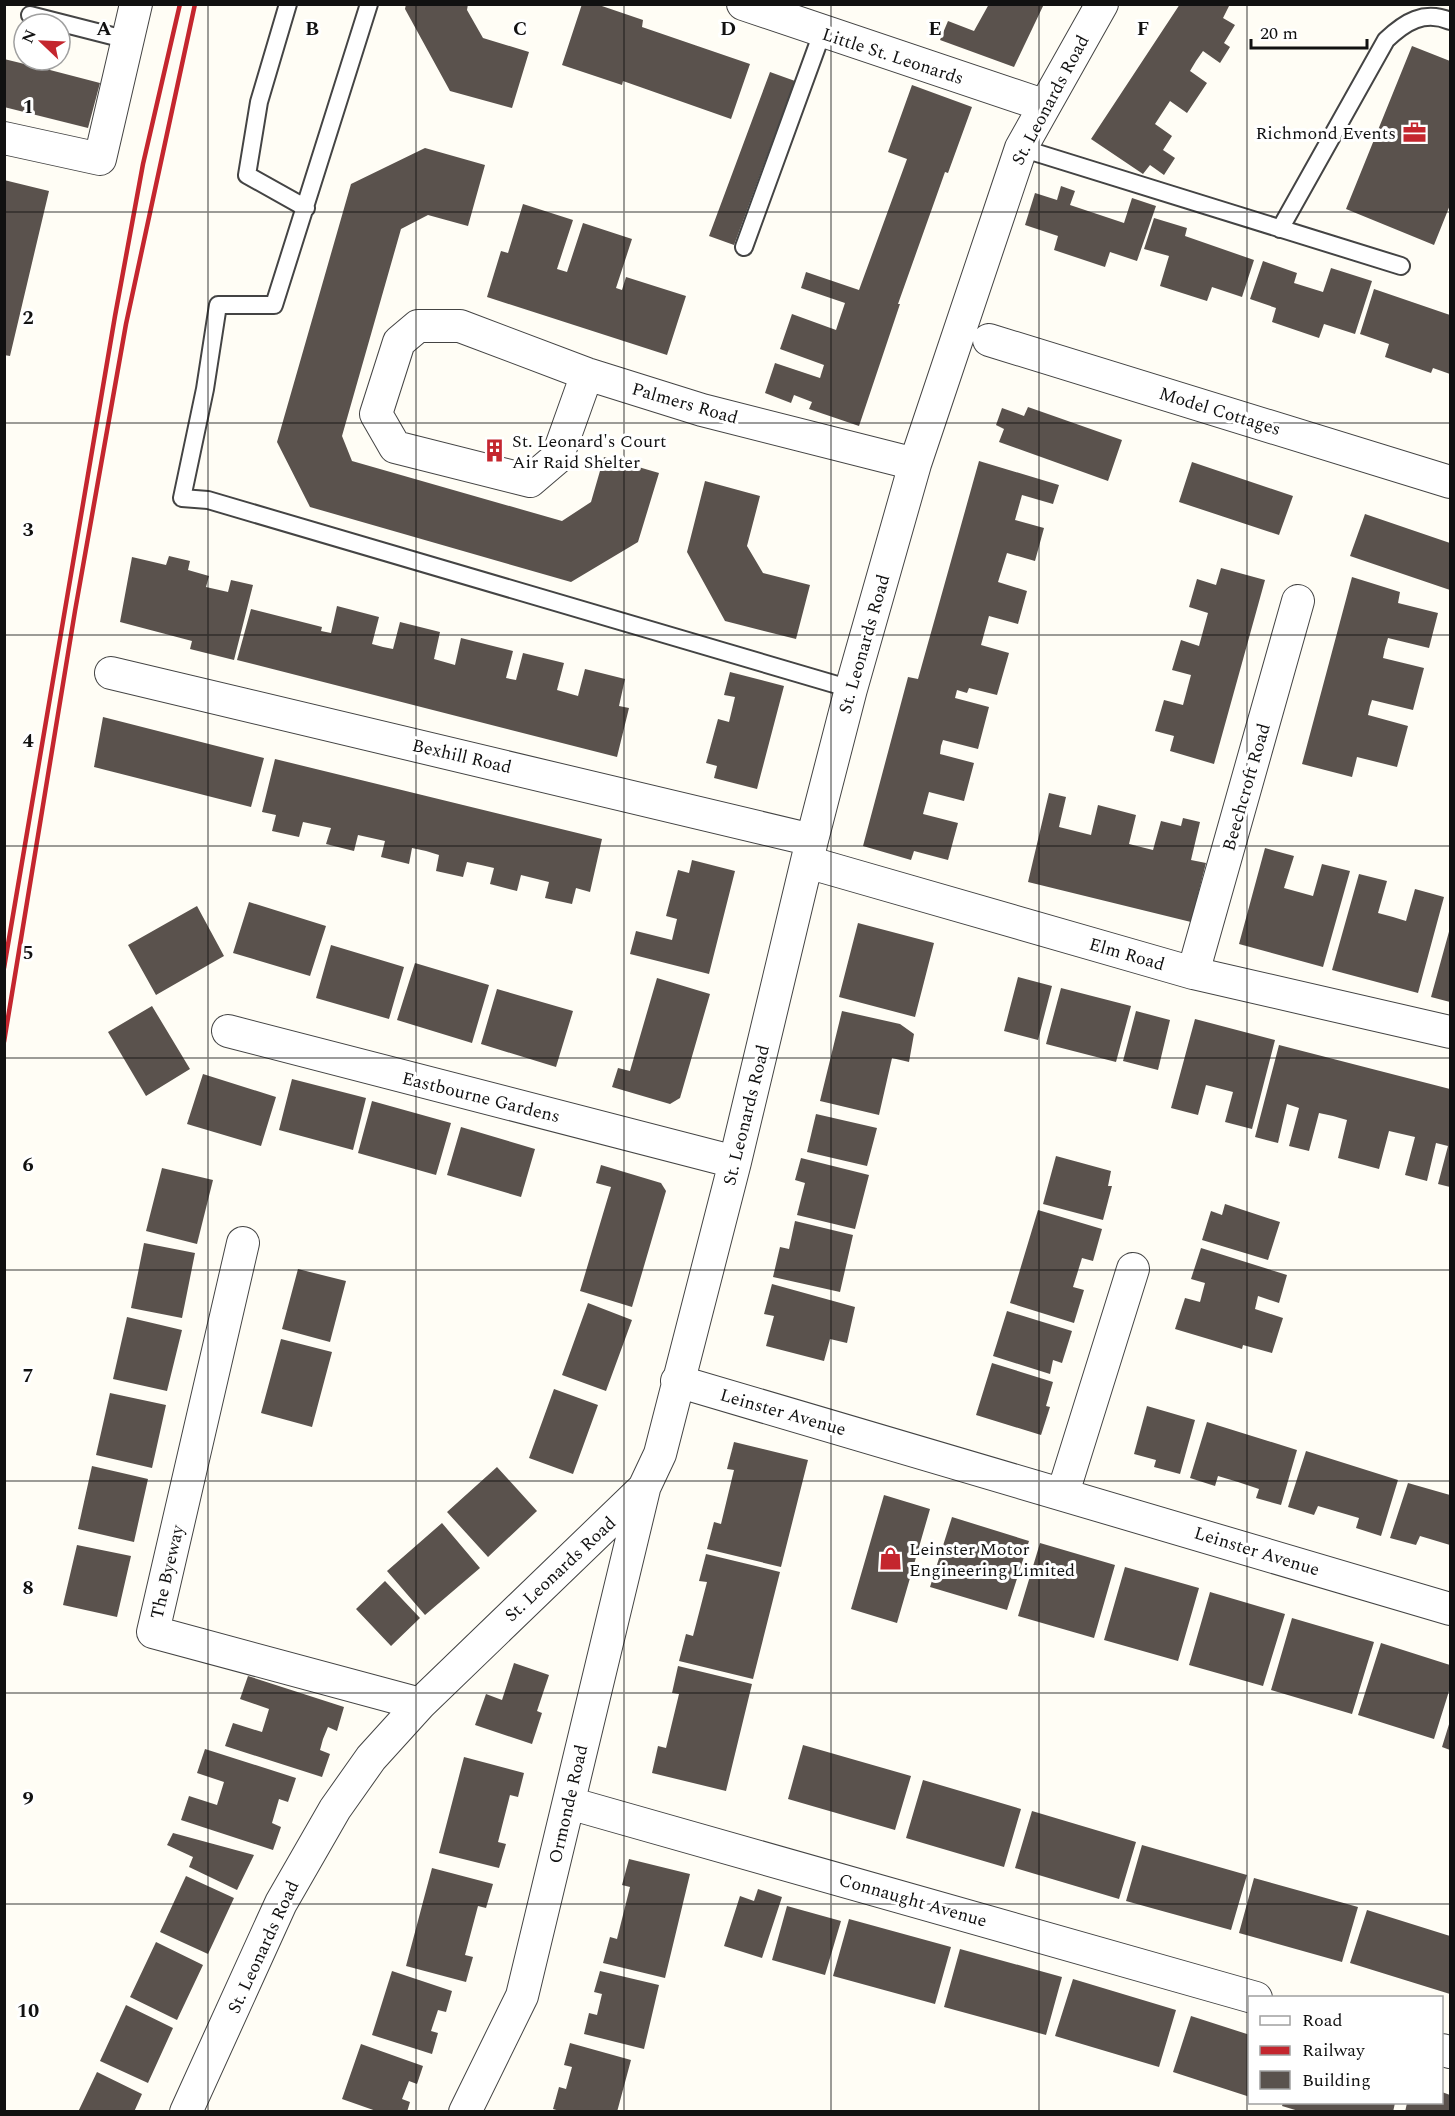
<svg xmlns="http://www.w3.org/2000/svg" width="1455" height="2116" viewBox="0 0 1455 2116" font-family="Spectral,serif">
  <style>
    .building { fill: #5a524d }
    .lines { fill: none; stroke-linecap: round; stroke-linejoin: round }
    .lane-casing { stroke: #444; stroke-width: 20 }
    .street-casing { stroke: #444; stroke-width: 34 }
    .lane { stroke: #fff; stroke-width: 16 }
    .street { stroke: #fff; stroke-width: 32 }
    .rail { stroke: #c4262e; stroke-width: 4.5 }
    .grid { fill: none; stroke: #111; stroke-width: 1.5; stroke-opacity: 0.55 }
    .labels { text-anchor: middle; stroke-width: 6; stroke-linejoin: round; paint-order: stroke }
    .street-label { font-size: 18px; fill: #111; stroke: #fff }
    .poi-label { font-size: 18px; fill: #111; stroke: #fff; text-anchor: start }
    .grid-label { font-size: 20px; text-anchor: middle; font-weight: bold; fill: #111; stroke: #fff; stroke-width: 6; stroke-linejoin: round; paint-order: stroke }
  </style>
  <rect width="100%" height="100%" fill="#fffdf5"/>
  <path class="building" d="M406 4H468L467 10 483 38 529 52 512 108 450 91 405 9Z
    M582 4H596L643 20 642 27 750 64 731 119 623 81 622 85 562 65Z
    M989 4H1044L1014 67 940 40 948 21 974 31Z
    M1180 4H1230L1223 18 1235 25 1224 43 1230 47 1220 63 1203 51 1196 61 1190 71 1207 83 1187 113 1170 101 1155 124 1172 136 1163 150 1175 158 1164 175 1150 165 1143 174 1091 139Z
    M1412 46 1450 61V205L1434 245 1346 209Z
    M4 59 37 67 39 60H42L52 63 50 70 100 83 88 128 4 107Z
    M770 72 795 81 734 245 709 236Z
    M912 85 972 107 948 173 945 172 898 304H900L859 426 809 409 812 402 794 395 791 403 765 393 775 363 820 378 824 365 780 349 792 314 836 330 845 303 801 288 806 272 859 290 907 159 888 152Z
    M425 148 485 165 468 226 428 215 401 229 342 436 352 461 562 521 591 502 604 457 659 473 638 542 571 582 310 507 277 442 351 184Z
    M4 180 49 191 10 356 4 355Z
    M1061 186 1075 191 1070 205 1124 223 1132 198 1156 206 1137 261 1110 252 1105 267 1054 250 1058 236 1025 225 1035 193 1057 200Z
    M523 204 573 220 557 269 567 272 583 223 632 239 616 288 622 290 626 277 686 296 667 355 487 297 501 251 508 253Z
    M1154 218 1187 228 1185 236 1254 260 1242 297 1212 287 1207 301 1160 286 1169 256 1144 249Z
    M1263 261 1297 273 1294 283 1323 292 1331 268 1372 281 1355 334 1324 324 1319 338 1272 322 1276 308 1250 299Z
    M1374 289 1450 315V374L1433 368 1431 373 1385 357 1389 344 1360 334Z
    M1028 407 1122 440 1108 481 999 442 1004 429 996 425 1002 408 1024 416Z
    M485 450a9 9 0 1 1 18 0a9 9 0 1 1-18 0Z
    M979 461 1059 485 1053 504 1022 495 1015 520 1044 528 1035 561 1007 553 998 582 1027 591 1018 624 989 616 981 645 1009 653 997 695 969 688 967 693 957 690 955 698 989 707 978 749 943 740 941 746 940 754 974 763 964 801 929 792 923 814 958 823 948 860 914 851 911 860 863 846 908 677 918 679Z
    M1192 462 1293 496 1279 535 1179 502Z
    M705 481 760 496 747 546 763 573 810 585 796 639 725 621 687 552Z
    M1365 514 1450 543V590L1350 556Z
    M169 556 190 561 188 570 209 576 206 587 228 592 231 580 253 585 234 660 190 649 192 641 120 622 132 557 166 565Z
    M1221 568 1265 580 1214 764 1170 751 1174 736 1155 731 1164 700 1183 705 1191 675 1172 670 1181 640 1199 646 1208 613 1189 607 1197 579 1216 585Z
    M1352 577 1400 592 1398 603 1438 613 1429 648 1388 638 1385 648 1383 658 1424 668 1413 710 1372 700 1370 706 1368 715 1408 726 1397 767 1357 757 1352 777 1302 764Z
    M337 606 379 617 372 644 383 647 393 649 400 622 440 632 434 659 455 665 461 638 513 651 506 678 516 680 523 653 564 663 557 690 578 696 585 669 625 679 619 706 629 708 617 757 237 660 251 609 322 627 321 631 331 633Z
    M730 672 784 686 757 789 714 778 717 766 706 763 718 719 729 722 735 697 724 695Z
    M103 717 264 758 251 807 94 767Z
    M275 759 602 839 590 892 576 888 572 904 545 898 549 882 521 875 517 891 490 884 494 868 481 865 467 862 463 877 436 871 439 855 426 851 412 848 409 864 381 857 385 841 358 835 354 851 326 844 331 828 303 822 299 837 272 831 276 815 262 812Z
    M1049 793 1066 797 1059 827 1091 835 1098 805 1136 815 1129 844 1153 850 1161 821 1181 826 1183 818 1200 822 1191 860 1206 863 1191 922 1028 882Z
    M1265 848 1294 856 1284 888 1313 896 1322 864 1350 871 1323 967 1239 944Z
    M692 860 735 871 709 974 630 954 636 931 672 940 677 919 666 916 678 870 689 873Z
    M1359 874 1387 881 1378 913 1393 917 1406 921 1415 889 1444 897 1418 993 1332 970Z
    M249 902 326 926 310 976 233 953Z
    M197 906 224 956 156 995 128 945Z
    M858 923 934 943 915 1017 839 997Z
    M1450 928V1002L1431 997Z
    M331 945 404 967 389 1019 316 998Z
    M415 963 489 985 472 1043 397 1020Z
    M1018 977 1052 986 1038 1040 1004 1031Z
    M657 978 710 994 680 1098 670 1104 612 1087 618 1068 630 1071Z
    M1061 988 1131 1006 1116 1062 1046 1044Z
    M497 989 573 1011 556 1067 481 1044Z
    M152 1006 190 1069 146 1096 108 1032Z
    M842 1011 900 1024 914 1034 909 1062 892 1058 879 1115 820 1101Z
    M1136 1011 1170 1020 1158 1070 1123 1061Z
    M1195 1019 1275 1040 1252 1129 1225 1122 1233 1092 1206 1085 1198 1115 1171 1108Z
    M1279 1045 1450 1089V1187L1438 1184 1448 1146 1436 1143 1427 1181 1405 1175 1415 1137 1389 1131 1379 1169 1338 1158 1347 1120 1333 1116 1319 1113 1309 1151 1289 1146 1299 1108 1287 1104 1278 1143 1255 1137Z
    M203 1074 276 1097 261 1146 187 1124Z
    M292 1079 366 1098 353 1150 279 1130Z
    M372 1101 451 1123 436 1175 358 1153Z
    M816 1114 877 1128 867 1166 807 1152Z
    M461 1127 535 1149 521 1197 447 1175Z
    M1056 1156 1111 1171 1108 1186H1112L1103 1220 1043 1204Z
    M801 1158 869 1175 855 1229 797 1215 805 1183 795 1180Z
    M601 1165 661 1183 666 1191 632 1307 580 1291 611 1187 596 1183Z
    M162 1168 213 1180 197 1244 146 1231Z
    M1225 1204 1280 1222 1268 1260 1202 1240 1211 1211 1222 1215Z
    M1038 1210 1102 1229 1093 1261 1082 1258 1073 1287 1084 1290 1074 1323 1010 1303Z
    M795 1221 853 1235 840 1292 773 1277 780 1247 789 1249Z
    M144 1243 195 1253 182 1318 131 1308Z
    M1201 1248 1287 1275 1279 1303 1258 1296 1255 1309 1283 1318 1272 1353 1243 1345 1242 1349 1175 1329 1185 1298 1200 1302 1205 1283 1191 1279Z
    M298 1269 346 1281 330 1342 282 1329Z
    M772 1284 855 1307 847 1343 830 1339 824 1361 766 1346 774 1316 764 1314Z
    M588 1303 632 1320 606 1391 562 1375Z
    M1007 1311 1072 1331 1062 1363 1053 1360 1050 1374 993 1356Z
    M127 1317 182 1330 167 1391 113 1379Z
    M281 1339 332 1352 312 1427 261 1413Z
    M992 1363 1053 1382 1046 1406 1050 1407 1041 1435 976 1415Z
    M554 1389 598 1405 573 1474 529 1458Z
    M110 1393 166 1405 152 1468 96 1455Z
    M1147 1406 1195 1420 1180 1474 1154 1467 1156 1460 1134 1454Z
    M1207 1422 1297 1450 1281 1505 1256 1498 1259 1489 1238 1482 1218 1476 1215 1486 1190 1478Z
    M734 1442 808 1460 781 1567 707 1549 714 1522 721 1524 734 1470 727 1469Z
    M1306 1451 1398 1480 1381 1536 1356 1528 1359 1518 1318 1506 1314 1515 1288 1507Z
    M92 1466 148 1479 134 1542 78 1529Z
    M497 1467 537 1511 488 1557 447 1512Z
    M1408 1483 1450 1495V1545L1420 1536 1416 1545 1390 1538Z
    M884 1495 930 1509 897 1623 851 1609Z
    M952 1517 1029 1541 1007 1610 930 1587Z
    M442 1523 480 1568 425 1615 387 1571Z
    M1040 1543 1115 1565 1094 1638 1018 1616Z
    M77 1545 131 1556 117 1617 63 1605Z
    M706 1554 780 1572 753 1679 679 1661 686 1634 693 1636 707 1582 699 1581Z
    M1125 1567 1199 1588 1178 1661 1104 1640Z
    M385 1581 420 1618 391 1646 356 1609Z
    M1210 1592 1285 1614 1263 1686 1189 1665Z
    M1292 1618 1374 1642 1352 1714 1271 1690Z
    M1381 1643 1450 1665V1688L1434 1739 1358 1715Z
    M514 1663 549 1675 537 1711 542 1713 532 1744 475 1725 486 1694 502 1700Z
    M678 1666 752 1684 726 1791 652 1773 658 1746 666 1748 679 1694 672 1693Z
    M248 1676 344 1707 337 1731 328 1727 323 1739 320 1750 330 1754 322 1777 225 1746 233 1723 262 1732 269 1709 240 1699Z
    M1450 1721V1750L1442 1747Z
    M803 1745 911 1776 895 1830 788 1799Z
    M205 1749 296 1778 288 1802 279 1799 272 1823 281 1827 273 1850 181 1820 189 1796 217 1805 224 1782 197 1773Z
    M464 1757 524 1773 518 1797 510 1795 498 1842 506 1844 499 1868 439 1853Z
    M923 1780 1021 1809 1004 1867 906 1838Z
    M1032 1811 1136 1842 1119 1899 1015 1868Z
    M173 1833 254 1855 237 1890 189 1867 193 1857 167 1845Z
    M1142 1845 1247 1875 1231 1930 1126 1901Z
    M629 1859 690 1874 665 1978 603 1963 610 1937 617 1939 630 1887 622 1885Z
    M432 1868 493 1884 486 1908 478 1906 465 1955 473 1957 466 1982 406 1966Z
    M186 1876 234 1898 208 1954 160 1932Z
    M1254 1878 1358 1907 1342 1962 1239 1933Z
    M758 1889 782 1897 762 1958 724 1946 740 1896 754 1901Z
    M787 1906 841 1921 825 1975 772 1960Z
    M1367 1910 1450 1936V1994L1350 1963Z
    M849 1919 951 1947 935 2004 833 1976Z
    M156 1942 203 1965 177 2020 130 1997Z
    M960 1949 1062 1977 1046 2035 944 2007Z
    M392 1971 452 1991 446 2012 438 2010 431 2031 438 2033 432 2054 372 2035Z
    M600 1971 659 1985 644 2049 584 2034 589 2013 597 2015 602 1994 594 1992Z
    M1073 1979 1176 2010 1159 2067 1055 2036Z
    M126 2005 173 2028 148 2083 100 2061Z
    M1191 2016 1250 2035V2097L1173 2072Z
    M570 2043 631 2060 617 2112H563L553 2109 559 2087 566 2089 572 2067 564 2065Z
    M361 2044 423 2066 417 2084 409 2081 402 2099 410 2102 407 2112H379L342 2099Z
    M97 2072 142 2094 134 2112H78Z
    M1442 2092 1450 2095V2112H1405L1407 2103H1442Z
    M1283 2103H1395L1393 2112H1302L1282 2106Z"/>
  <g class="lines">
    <defs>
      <path id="lane" d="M288 4 259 102 247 175 306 208
        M369 4 274 305H218L205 389 182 498 208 500 851 689
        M30 15 128 40
        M1021 148 1401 266
        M1280 229 1386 40C1405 22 1424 10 1450 21
        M744 247 822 33"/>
      <path id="street" d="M743 4 1043 105
        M4 138 100 159 136 4
        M989 340 1450 482
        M587 374 557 458 530 481 395 447 376 414 399 342 418 326H460L587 374 702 410 915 464
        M111 673 812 840
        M807 862 1193 973 1450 1032
        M1193 973 1298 601
        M228 1031 735 1162
        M243 1243 153 1632 420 1704
        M677 1381 1450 1609
        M1063 1493 1133 1269
        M569 1803 1256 1998
        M1442 2050 1450 2052
        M186 2112 281 1903 335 1809 371 1758 420 1704 644 1488 660 1454 735 1162 812 840 851 689 915 464 1021 148 1102 4
        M465 2112 522 1996 644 1489"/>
    </defs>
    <use href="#lane" class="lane-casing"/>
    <use href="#street" class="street-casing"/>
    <use href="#lane" class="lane"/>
    <use href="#street" class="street"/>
    <path class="rail" d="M4 968 115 316 143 164 180 4
      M4 1042 75 611 126 324 195 4"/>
  </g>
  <path class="grid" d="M208 4V2112M416 4V2112M624 4V2112M831 4V2112M1039 4V2112M1247 4V2112M4 212H1450M4 423H1450M4 635H1450M4 846H1450M4 1058H1450M4 1270H1450M4 1481H1450M4 1693H1450M4 1904H1450"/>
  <defs>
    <symbol id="office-bare" viewBox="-9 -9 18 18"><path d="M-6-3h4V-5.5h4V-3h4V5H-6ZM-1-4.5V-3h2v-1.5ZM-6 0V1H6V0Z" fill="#c4262e" stroke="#fff" stroke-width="2.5" paint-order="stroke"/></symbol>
    <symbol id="building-bare" viewBox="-9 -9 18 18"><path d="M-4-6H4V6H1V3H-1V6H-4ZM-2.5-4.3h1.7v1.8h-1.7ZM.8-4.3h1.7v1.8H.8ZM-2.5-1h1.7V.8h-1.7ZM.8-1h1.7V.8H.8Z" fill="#c4262e" stroke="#fff" stroke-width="2.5" paint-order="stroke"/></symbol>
    <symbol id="shop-bare" viewBox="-9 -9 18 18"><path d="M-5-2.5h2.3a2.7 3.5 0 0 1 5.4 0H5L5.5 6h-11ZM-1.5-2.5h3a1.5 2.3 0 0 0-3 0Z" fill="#c4262e" stroke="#fff" stroke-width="2.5" paint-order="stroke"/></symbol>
  </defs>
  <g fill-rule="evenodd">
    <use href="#office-bare" x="1398" y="116" width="33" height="33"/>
    <use href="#building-bare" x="478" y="434" width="33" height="33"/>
    <use href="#shop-bare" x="874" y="1542" width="33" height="33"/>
  </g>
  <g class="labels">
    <g class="street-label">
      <text transform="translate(893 56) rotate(18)" y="6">Little St. Leonards</text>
      <text transform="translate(1050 100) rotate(-62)" y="6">St. Leonards Road</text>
      <text transform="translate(685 403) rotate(16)" y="6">Palmers Road</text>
      <text transform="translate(1220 411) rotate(17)" y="6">Model Cottages</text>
      <text transform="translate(864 644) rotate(-74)" y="6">St. Leonards Road</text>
      <text transform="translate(462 756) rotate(13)" y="6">Bexhill Road</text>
      <text transform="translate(1246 787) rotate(-74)" y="6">Beechcroft Road</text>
      <text transform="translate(1127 954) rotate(16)" y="6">Elm Road</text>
      <text transform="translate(481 1097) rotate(14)" y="6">Eastbourne Gardens</text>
      <text transform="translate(746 1115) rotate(-76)" y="6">St. Leonards Road</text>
      <text transform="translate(783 1412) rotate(16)" y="6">Leinster Avenue</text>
      <text transform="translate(1257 1551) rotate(17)" y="6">Leinster Avenue</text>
      <text transform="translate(560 1569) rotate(-43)" y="6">St. Leonards Road</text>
      <text transform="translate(167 1572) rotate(-77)" y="6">The Byeway</text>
      <text transform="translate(568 1804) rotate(-77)" y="6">Ormonde Road</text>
      <text transform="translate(913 1900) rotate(16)" y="6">Connaught Avenue</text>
      <text transform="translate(263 1947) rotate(-65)" y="6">St. Leonards Road</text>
    </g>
    <g class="poi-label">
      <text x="1396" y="139" text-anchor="end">Richmond Events</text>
      <text x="512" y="447">St. Leonard's Court<tspan x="512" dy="21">Air Raid Shelter</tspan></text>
      <text x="909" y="1555">Leinster Motor<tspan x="909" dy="21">Engineering Limited</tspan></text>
    </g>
  </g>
  <g class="grid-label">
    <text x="104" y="35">A</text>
    <text x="312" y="35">B</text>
    <text x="520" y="35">C</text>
    <text x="728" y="35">D</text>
    <text x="935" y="35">E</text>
    <text x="1143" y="35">F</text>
    <text x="28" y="113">1</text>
    <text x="28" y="324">2</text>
    <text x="28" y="536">3</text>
    <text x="28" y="747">4</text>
    <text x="28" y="959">5</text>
    <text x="28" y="1171">6</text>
    <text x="28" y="1382">7</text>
    <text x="28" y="1594">8</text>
    <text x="28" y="1805">9</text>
    <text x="28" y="2017">10</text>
  </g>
  <rect width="1455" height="2116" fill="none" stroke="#111111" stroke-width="12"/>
  <rect x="1248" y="1996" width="195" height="108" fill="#ffffff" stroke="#a0a0a0" stroke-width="1.5"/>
  <rect x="1260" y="2016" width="30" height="9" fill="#ffffff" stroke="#a0a0a0" stroke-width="1.5"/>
  <text x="1302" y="2026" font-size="18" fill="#111111">Road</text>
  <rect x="1260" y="2046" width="30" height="9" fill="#c4262e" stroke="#a0a0a0" stroke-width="1.5"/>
  <text x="1302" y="2056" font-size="18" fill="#111111">Railway</text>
  <rect x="1260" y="2071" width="30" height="18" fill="#5a524d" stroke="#a0a0a0" stroke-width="1.5"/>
  <text x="1302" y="2086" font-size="18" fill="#111111">Building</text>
  <g transform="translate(42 42) rotate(293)"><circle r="28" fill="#ffffff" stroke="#a0a0a0" stroke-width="1.5"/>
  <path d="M0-4.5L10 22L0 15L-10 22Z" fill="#c4262e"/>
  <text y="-9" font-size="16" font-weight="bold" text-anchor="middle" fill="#111111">N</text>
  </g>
  <path d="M1251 39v9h116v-9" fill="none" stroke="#111111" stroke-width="3"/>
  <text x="1260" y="39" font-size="18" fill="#111111" stroke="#ffffff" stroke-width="4.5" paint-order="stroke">20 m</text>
</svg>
